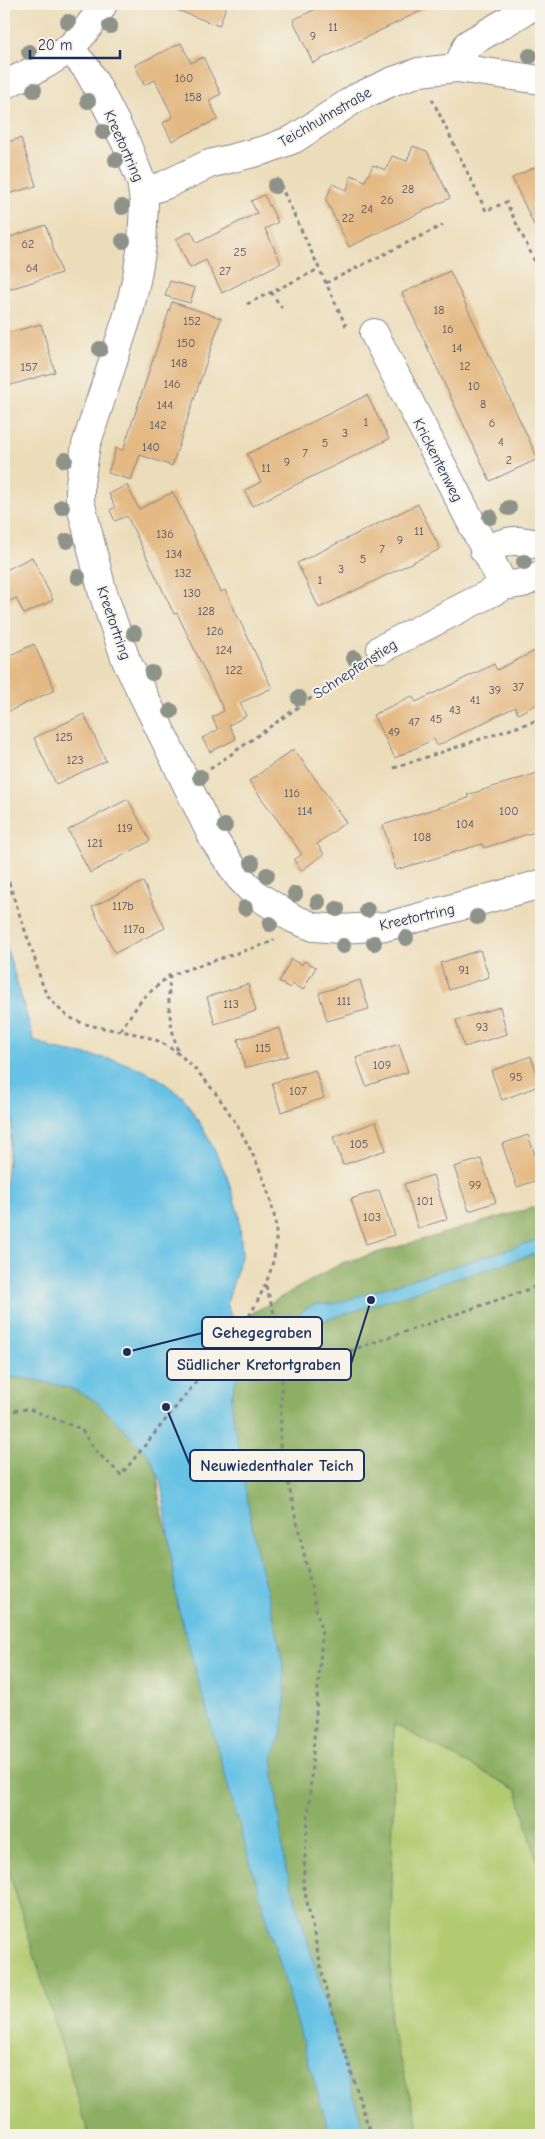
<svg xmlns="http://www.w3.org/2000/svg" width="545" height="2139" viewBox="0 0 545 2139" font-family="'Comic Neue',sans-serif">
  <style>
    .green { fill: #b2cb71; stroke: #667d68 }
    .forest { fill: #8daf63; stroke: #546f60 }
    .water { fill: #67c2e5; stroke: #4178a2 }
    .building { fill: #e4b983 }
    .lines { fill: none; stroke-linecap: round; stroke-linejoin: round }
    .minor-casing { stroke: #84868c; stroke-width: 30 }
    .path { stroke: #84868c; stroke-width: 3; stroke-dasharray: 4 4; stroke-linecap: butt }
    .minor { stroke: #fff; stroke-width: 28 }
    .tree { fill: #8e938a }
    .labels { text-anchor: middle; stroke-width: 4; stroke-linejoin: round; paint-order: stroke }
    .number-label { font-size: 12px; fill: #4d5267 }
    .street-label { font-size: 15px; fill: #1b2f5e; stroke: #f7f3e8 }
    .leader { fill: none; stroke: #1b2f5e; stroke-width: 2 }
    .callout-dot { fill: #1b2f5e; stroke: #f7f3e8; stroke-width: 2 }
    .callout { fill: #f7f3e8; stroke: #1b2f5e; stroke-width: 2 }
    .callout-label { font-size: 16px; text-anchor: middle; font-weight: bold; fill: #1b2f5e }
  </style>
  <rect width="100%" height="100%" fill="#f7f3e8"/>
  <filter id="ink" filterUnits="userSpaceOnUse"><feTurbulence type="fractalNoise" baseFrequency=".02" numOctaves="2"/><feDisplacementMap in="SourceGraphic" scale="10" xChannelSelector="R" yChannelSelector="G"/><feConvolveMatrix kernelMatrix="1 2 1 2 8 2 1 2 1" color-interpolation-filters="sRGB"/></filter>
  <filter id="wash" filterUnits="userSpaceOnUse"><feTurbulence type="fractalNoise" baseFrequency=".0096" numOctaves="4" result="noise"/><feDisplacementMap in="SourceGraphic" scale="20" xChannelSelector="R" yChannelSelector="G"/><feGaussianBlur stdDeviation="1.12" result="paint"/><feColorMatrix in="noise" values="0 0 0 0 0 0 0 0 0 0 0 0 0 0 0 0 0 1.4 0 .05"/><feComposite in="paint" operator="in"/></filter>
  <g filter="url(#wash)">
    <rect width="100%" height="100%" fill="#ecddba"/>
    <path class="green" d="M394 1724 517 1790 541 1875V2135H421L390 2025Z
      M4 1855 89 2135H4Z"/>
    <path class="forest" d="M541 1205V1875L517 1790 394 1724 390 2025 421 2135H89L4 1855V1340L155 1422 159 1499 218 1748 220 1331 342 1263Z"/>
    <path class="water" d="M4 939 34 1040 54 1049 115 1060 139 1068 158 1078 183 1097 207 1135 227 1176 239 1215 242 1254 227 1303 231 1316 253 1332 265 1331 295 1318 308 1307 316 1304H333L541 1239V1252L300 1328C260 1346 240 1353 231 1399 233 1425 239 1449 243 1474 248 1502 252 1530 258 1557 272 1618 303 1699 272 1758L284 1861 365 2135H330L228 1786 177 1603 164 1502 160 1479 150 1457 121 1426 93 1399 70 1388 31 1379 10 1377 4 1371V1196L12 1126 10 1079 4 1057Z"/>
    <g id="blocks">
      <path class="building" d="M170 4H227L219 26 169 7Z
        M326 4H430L431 6 313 63 293 20Z
        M181 43 191 63 203 57 221 94 209 100 218 119 172 141 163 123 173 117 155 80 144 85 135 65Z
        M21 138 36 186 4 195V143Z
        M413 146 427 151 450 198 349 247 326 200 332 184 347 190 351 175 365 181 373 165 386 170 392 156 407 161Z
        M541 164V240L512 178Z
        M264 195 278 222 265 229 281 263 222 293 206 260 190 268 176 239 191 231 197 243 257 213 251 201Z
        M46 225 61 273 10 289 4 270V239Z
        M450 271 538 459 490 481 402 293Z
        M170 281 195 288 190 303 165 296Z
        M172 302 221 318 172 466 140 455 131 480 108 473 116 448 123 450Z
        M41 324 55 372 4 387V334Z
        M367 395 389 439 252 506 245 490 261 482 247 454Z
        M127 485 139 509 173 492 221 592 225 590 272 688 240 703 246 716 229 725 236 739 210 752 202 738 218 730 212 717 224 711 177 613 174 614 127 516 115 521 110 510 115 507 109 494Z
        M418 504 440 549 319 608 297 563Z
        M32 557 53 600 24 614 16 598 4 604V571Z
        M34 644 55 690 5 713 4 658Z
        M541 648V702L518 714 515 707 437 746 434 739 395 758 373 715 412 696 416 702 494 664 497 670Z
        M84 714 106 761 56 784 34 738Z
        M294 749 346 822 317 844 324 854 301 871 294 860 302 854 249 781Z
        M541 772V830L484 848 482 844 396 870 383 825 469 798 467 795Z
        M128 799 150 841 90 873 68 830Z
        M143 882 165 928 115 953 92 907Z
        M480 950 489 977 449 990 440 963Z
        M291 959 302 965 304 961 316 967 303 990 292 984 290 988 279 982Z
        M360 980 369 1009 327 1021 319 993Z
        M248 984 256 1011 215 1024 207 997Z
        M500 1007 507 1034 464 1047 456 1020Z
        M280 1028 288 1056 245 1068 238 1039Z
        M399 1044 408 1072 366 1086 356 1058Z
        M531 1056 541 1085 502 1100 491 1071Z
        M315 1070 324 1098 281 1112 272 1083Z
        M376 1122 386 1150 343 1165 333 1137Z
        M528 1135 541 1172V1179L517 1187 502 1144Z
        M481 1159 496 1202 469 1211 454 1167Z
        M433 1175 447 1219 418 1228 404 1184Z
        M379 1190 394 1235 366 1244 351 1199Z"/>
    </g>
  </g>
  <g filter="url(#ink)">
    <use href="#blocks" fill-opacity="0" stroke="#84868c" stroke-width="1"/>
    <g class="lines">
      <defs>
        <path id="minor" d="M69 48 87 69 96 85 126 143 141 181 144 202 142 245 137 276 129 312 86 445 80 483V501L102 590 126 660 214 840 239 877 255 894 292 918 314 927 341 929 388 926 541 884
          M457 68 468 44 530 8 531 4
          M4 85C50 63 78 51 103 4
          M144 192 165 185 209 164 265 150 294 139 356 98 391 82 419 72 457 68 541 80
          M374 333 504 586
          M484 550C509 540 515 538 541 545
          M381 649 504 586 523 583 541 575"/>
      </defs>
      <use href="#minor" class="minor-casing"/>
      <path class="path" d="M432 99 486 211 506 202 541 274
        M277 178 346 326
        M326 283 443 225
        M271 292 282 308
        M247 304 319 269
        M394 768 541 719
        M210 769 358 665
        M4 867C13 896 23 925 33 953 37 966 40 980 46 993 49 999 60 1010 66 1015 91 1032 132 1028 160 1042 212 1067 275 1176 276 1233 277 1264 264 1289 250 1315L121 1475 95 1450 81 1429 29 1409 4 1412
        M170 975C167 1004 170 1025 178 1052
        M120 1030 143 998 170 975 271 942 274 939
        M266 1286 283 1344 280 1446 322 1635 303 1883 327 1995 371 2135
        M282 1374 541 1285"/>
      <use href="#minor" class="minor"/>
    </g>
    <g class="tree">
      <circle cx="68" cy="22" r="8"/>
      <circle cx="110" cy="26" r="8"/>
      <circle cx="29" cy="52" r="8"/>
      <circle cx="530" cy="56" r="8"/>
      <circle cx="34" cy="90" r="8"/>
      <circle cx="88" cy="101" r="8"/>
      <circle cx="103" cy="132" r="8"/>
      <circle cx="116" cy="160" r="8"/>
      <circle cx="275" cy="186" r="8"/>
      <circle cx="122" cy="207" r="8"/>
      <circle cx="123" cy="241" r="8"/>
      <circle cx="100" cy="349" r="8"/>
      <circle cx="65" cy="460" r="8"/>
      <circle cx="62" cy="507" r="8"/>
      <circle cx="509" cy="508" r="8"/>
      <circle cx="490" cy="517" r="8"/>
      <circle cx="67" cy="541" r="8"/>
      <circle cx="524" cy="562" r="8"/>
      <circle cx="78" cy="577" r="8"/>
      <circle cx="134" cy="633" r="8"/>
      <circle cx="354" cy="658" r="8"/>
      <circle cx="152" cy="673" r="8"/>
      <circle cx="299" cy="698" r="8"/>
      <circle cx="171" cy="711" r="8"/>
      <circle cx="200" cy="777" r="8"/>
      <circle cx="225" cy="826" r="8"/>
      <circle cx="252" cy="863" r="8"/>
      <circle cx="267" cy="875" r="8"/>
      <circle cx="295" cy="894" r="8"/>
      <circle cx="318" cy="902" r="8"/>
      <circle cx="245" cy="908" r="8"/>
      <circle cx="337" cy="909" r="8"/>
      <circle cx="367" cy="910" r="8"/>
      <circle cx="477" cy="917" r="8"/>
      <circle cx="270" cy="924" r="8"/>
      <circle cx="406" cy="938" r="8"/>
      <circle cx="374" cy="943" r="8"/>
      <circle cx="343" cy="946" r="8"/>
    </g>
  </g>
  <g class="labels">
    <g class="number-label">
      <text x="333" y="31">11</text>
      <text x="313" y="40">9</text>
      <text x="184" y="82">160</text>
      <text x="193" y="101">158</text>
      <text x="408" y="193">28</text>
      <text x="387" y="204">26</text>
      <text x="367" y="213">24</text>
      <text x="348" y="222">22</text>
      <text x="28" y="248">62</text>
      <text x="240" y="256">25</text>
      <text x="32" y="272">64</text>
      <text x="225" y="275">27</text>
      <text x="439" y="314">18</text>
      <text x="192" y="325">152</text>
      <text x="448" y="333">16</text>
      <text x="186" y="347">150</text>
      <text x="457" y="352">14</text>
      <text x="179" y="367">148</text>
      <text x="465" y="370">12</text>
      <text x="29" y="371">157</text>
      <text x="172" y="388">146</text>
      <text x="474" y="390">10</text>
      <text x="483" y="408">8</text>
      <text x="165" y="409">144</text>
      <text x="366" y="426">1</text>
      <text x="492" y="427">6</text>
      <text x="158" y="429">142</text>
      <text x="345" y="437">3</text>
      <text x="501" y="446">4</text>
      <text x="325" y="447">5</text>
      <text x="151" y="451">140</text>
      <text x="305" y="457">7</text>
      <text x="509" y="464">2</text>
      <text x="287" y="466">9</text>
      <text x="266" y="472">11</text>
      <text x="419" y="535">11</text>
      <text x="165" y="538">136</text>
      <text x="400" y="544">9</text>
      <text x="382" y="553">7</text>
      <text x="174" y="558">134</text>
      <text x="363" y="563">5</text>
      <text x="341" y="573">3</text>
      <text x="183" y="577">132</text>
      <text x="320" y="584">1</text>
      <text x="192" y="597">130</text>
      <text x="206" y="615">128</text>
      <text x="215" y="635">126</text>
      <text x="224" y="654">124</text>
      <text x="234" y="674">122</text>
      <text x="518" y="691">37</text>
      <text x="495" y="694">39</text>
      <text x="475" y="704">41</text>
      <text x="455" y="714">43</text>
      <text x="436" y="723">45</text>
      <text x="414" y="726">47</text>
      <text x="394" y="736">49</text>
      <text x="64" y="741">125</text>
      <text x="75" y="764">123</text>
      <text x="292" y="797">116</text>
      <text x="305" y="815">114</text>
      <text x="509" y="815">100</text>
      <text x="465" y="828">104</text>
      <text x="125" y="832">119</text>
      <text x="422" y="841">108</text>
      <text x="95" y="847">121</text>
      <text x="123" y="910">117b</text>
      <text x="134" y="933">117a</text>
      <text x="464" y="974">91</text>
      <text x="344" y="1005">111</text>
      <text x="231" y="1008">113</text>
      <text x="482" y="1031">93</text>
      <text x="263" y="1052">115</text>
      <text x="382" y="1069">109</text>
      <text x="516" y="1081">95</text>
      <text x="298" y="1095">107</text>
      <text x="359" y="1148">105</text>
      <text x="475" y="1189">99</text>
      <text x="425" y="1205">101</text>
      <text x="372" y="1221">103</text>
    </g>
    <g class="street-label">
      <text transform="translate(325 117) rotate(-30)" y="5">Teichhuhnstraße</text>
      <text transform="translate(124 146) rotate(66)" y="5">Kreetortring</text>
      <text transform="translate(438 460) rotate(63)" y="5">Krickentenweg</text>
      <text transform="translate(114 623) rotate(71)" y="5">Kreetortring</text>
      <text transform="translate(355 669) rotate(-33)" y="5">Schnepfenstieg</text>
      <text transform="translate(417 917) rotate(-13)" y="5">Kreetortring</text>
    </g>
  </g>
  <path class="leader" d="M127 1352L202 1333M371 1300L351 1364M166 1407L190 1465"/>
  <g class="callout-dot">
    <circle cx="127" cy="1352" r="5"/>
    <circle cx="371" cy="1300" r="5"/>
    <circle cx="166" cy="1407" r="5"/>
  </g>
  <g class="callout">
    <rect x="202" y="1317" width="120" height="31" rx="5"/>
    <rect x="167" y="1349" width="184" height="31" rx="5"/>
    <rect x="190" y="1450" width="174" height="31" rx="5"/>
  </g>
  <g class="callout-label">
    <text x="262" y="1338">Gehegegraben</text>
    <text x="259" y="1370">Südlicher Kretortgraben</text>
    <text x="277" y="1471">Neuwiedenthaler Teich</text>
  </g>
  <rect width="545" height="2139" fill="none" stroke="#f7f3e8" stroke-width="20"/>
  <path d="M30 50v8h90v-8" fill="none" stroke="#1b2f5e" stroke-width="2.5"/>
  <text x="38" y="50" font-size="15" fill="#1b2f5e" stroke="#f7f3e8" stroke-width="4" paint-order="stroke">20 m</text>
</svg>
